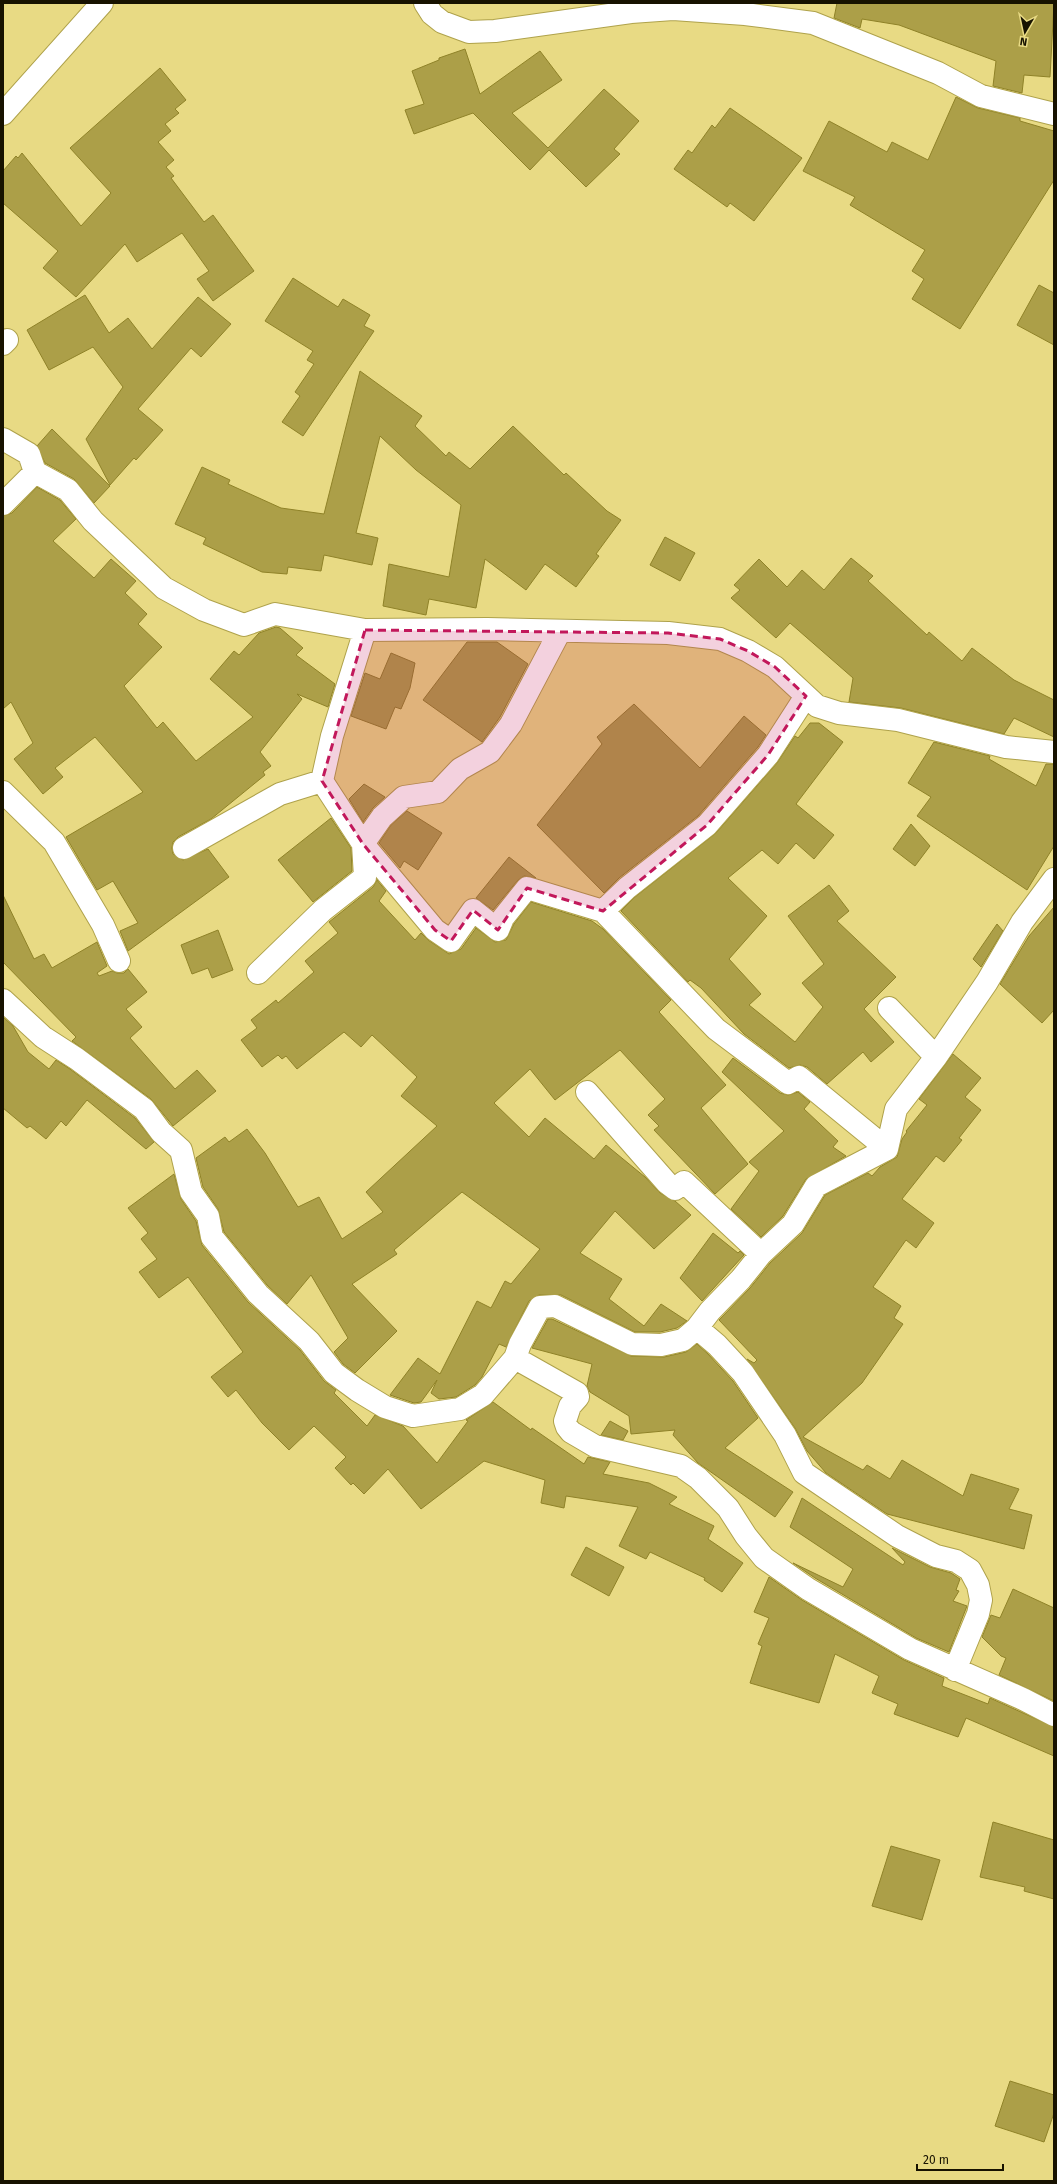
<svg xmlns="http://www.w3.org/2000/svg" width="1057" height="2184" viewBox="0 0 1057 2184" font-family="'Fira Sans',sans-serif">
  <style>
    .building { fill: #ac9f48; stroke: #8f8228 }
    .lines { fill: none; stroke-linecap: round; stroke-linejoin: round }
    .minor-casing { stroke: #afa24b; stroke-width: 24 }
    .minor { stroke: #fff; stroke-width: 22 }
    .marked { fill: #c2185b; fill-opacity: 0.2; stroke: #c2185b; stroke-width: 3; stroke-dasharray: 8 5; stroke-linejoin: round }
  </style>
  <rect width="100%" height="100%" fill="#e8da84"/>
  <path class="building" d="M837 3H1054L1050 77 1024 75 1022 93 993 86 996 61 899 25 862 19 860 28 834 18Z
    M465 49 480 94 540 51 562 80 512 113 548 148 604 89 639 121 614 149 620 154 586 187 549 150 530 170 473 113 414 134 405 110 424 104 412 71 439 60V58Z
    M160 68 186 100 175 109 179 113 165 124 171 131 158 142 174 160 166 167 174 176 171 178 204 222 213 215 254 271 213 301 197 279 209 271 182 233 137 262 125 244 76 297 43 268 58 251 3 203V171L16 156 18 158 22 153 81 226 111 193 70 148Z
    M956 97 978 108 1020 118V121L1054 131V180L960 329 912 299 924 279 912 271 925 250 850 205 855 197 803 171 829 121 887 152 892 142 928 160Z
    M730 108 802 158 754 221 730 203 727 207 674 169 688 150 692 153 712 125 715 128Z
    M293 278 338 307 343 299 370 315 364 326 374 331 303 436 282 422 300 396 295 392 314 364 307 360 313 351 265 321Z
    M1039 285 1054 293V345L1017 325Z
    M85 295 109 333 128 318 152 349 198 297 231 324 201 357 191 348 138 409 163 430 136 460 134 458 110 485 86 439 123 387 93 347 49 370 27 330Z
    M360 371 422 416 415 426 446 456 449 452 470 469 513 426 564 475 566 473 607 511 621 520 596 554 599 556 576 587 545 564 526 590 485 559 476 608 429 599 426 615 383 606 389 564 449 577 461 505 416 470 380 436 356 533 378 538 372 565 324 555 321 571 288 567 287 574 262 572 203 544 206 538 175 524 202 467 230 480 228 484 281 508 324 514Z
    M52 429 110 486 94 503 74 479 45 463 37 446Z
    M37 487 60 500 76 519 53 541 94 578 111 559 136 581 125 593 147 614 138 624 162 647 124 686 157 728 163 722 196 761 253 717 210 679 234 651 239 655 259 633 276 627 280 628 303 648 296 655 335 684 328 707 297 694 302 699 260 752 271 766 263 772 265 775 211 819 178 837 173 842 172 848 173 854 183 860 208 849 229 877 128 951 120 931 138 923 113 881 97 890 66 837 143 792 95 737 55 768 63 777 43 794 14 759 33 743 11 702 3 709V516L12 513Z
    M665 537 695 553 680 581 650 565Z
    M851 558 873 576 868 581 927 635 929 632 962 661 972 648 1014 680 1054 700V737L1014 718 1004 734 901 708 849 702 853 678 790 623 776 638 731 598 740 590 734 585 759 559 787 587 802 570 824 590Z
    M467 642H497L528 664 500 717 482 742 423 700Z
    M391 653 415 663 410 688 401 709 395 707 386 729 351 716 365 673 380 679Z
    M634 704 700 768 744 716 766 735 758 747 698 816 619 878 604 893 537 825 602 744 597 737Z
    M810 723H819L843 742 796 804 834 835 814 859 796 843 778 864 762 850 728 878 767 916 729 959 761 994 749 1005 795 1042 823 1007 802 983 824 964 788 916 829 885 849 911 837 921 896 977 864 1009 894 1042 871 1062 863 1052 827 1084 807 1067 800 1065 789 1068 744 1034 701 988 690 980 688 982 621 911 635 897 716 833 777 763 795 736 798 738Z
    M934 742 990 756 989 759 1036 786 1046 764H1054V846L1027 890 917 816 931 797 908 783Z
    M364 784 385 797 373 808 363 822 349 799Z
    M407 811 442 833 418 870 404 861 400 868 379 843 391 825Z
    M331 818 351 848 352 871 313 902 278 860Z
    M911 824 930 846 915 866 893 849Z
    M509 857 536 878 524 876 518 880 493 910 476 898Z
    M377 880 386 891 379 901 415 940 421 933 428 940 449 954 461 949 476 928 495 942 506 940 514 924 531 902 592 921 603 929 671 1000 659 1012 726 1085 701 1108 748 1164 715 1194 654 1130 659 1126 648 1115 665 1099 620 1050 555 1100 530 1069 494 1103 529 1137 545 1118 594 1159 606 1145 645 1177 660 1193 675 1201 691 1215 654 1249 615 1211 580 1253 622 1279 609 1299 644 1326 661 1304 687 1321 677 1328 660 1332H635L561 1295H539L529 1301 506 1347 499 1344 482 1377 475 1385 456 1397 439 1399 431 1393 437 1380 421 1402 414 1403 390 1395 418 1358 440 1374 477 1301 491 1308 505 1281 511 1284 540 1249 462 1192 394 1250 397 1254 352 1284 397 1331 355 1373 343 1364 334 1352 348 1338 311 1275 287 1304 267 1285 224 1232 218 1209 203 1187 196 1158 225 1137 229 1142 247 1129 265 1153 298 1207 319 1197 342 1239 383 1212 366 1192 437 1126 401 1096 417 1077 372 1035 361 1047 344 1032 297 1069 286 1056 282 1059 278 1055 262 1067 241 1040 257 1028 251 1020 276 1000 278 1003 314 972 305 961 338 933 329 922 373 887Z
    M3 895 34 959 44 954 52 968 97 942 107 966 97 973 99 976 112 971 117 973H124L128 969 147 992 126 1009 142 1027 130 1038 175 1089 197 1070 216 1091 173 1126 151 1099 72 1041 76 1037 3 962Z
    M1054 907V1010L1042 1023 1000 984 1029 936Z
    M997 924 1003 931 981 967 973 959Z
    M218 930 233 970 212 978 208 968 192 974 181 945Z
    M3 1017 13 1026 28 1052 49 1069 56 1060 70 1069 135 1118 154 1142 146 1149 87 1100 66 1126 61 1121 46 1139 30 1126 27 1128 3 1108Z
    M953 1054 981 1078 965 1097 981 1110 959 1138 962 1140 944 1162 936 1156 902 1199 934 1223 916 1248 906 1240 873 1287 901 1306 894 1318 903 1324 862 1383 803 1437 863 1470 867 1465 890 1479 902 1460 963 1496 971 1474 1019 1489 1009 1509 1032 1515 1024 1549 887 1514 826 1473 807 1451 795 1428 747 1359 754 1363 757 1360 719 1320 750 1288 770 1263 802 1233 825 1195 868 1173 872 1176 880 1167 897 1157 902 1139 907 1132 906 1131 927 1105 919 1099Z
    M733 1058 780 1093 788 1095 798 1092 810 1102 804 1109 838 1141 833 1147 846 1156 806 1179 783 1216 761 1237 731 1209 759 1171 749 1162 784 1131 722 1072Z
    M174 1174 181 1199 196 1221 202 1245 248 1302 300 1350 324 1381 336 1390 334 1393 367 1426 375 1415 403 1426 437 1463 468 1421 466 1420 493 1402 531 1430 532 1428 584 1464 588 1457 610 1462 603 1474 649 1483 677 1497 669 1504 714 1526 708 1539 743 1563 722 1592 704 1580 705 1578 650 1552 646 1559 619 1546 638 1507 566 1496 564 1508 541 1503 545 1480 484 1461 421 1509 388 1469 364 1494 353 1483 351 1485 335 1468 346 1457 314 1426 289 1450 262 1423 236 1390 228 1397 211 1377 243 1352 188 1277 159 1298 139 1272 157 1259 141 1239 148 1233 128 1208Z
    M713 1233 738 1253 740 1251 744 1255 702 1301 680 1278Z
    M548 1319H552L631 1356 664 1357 686 1352 697 1344 708 1354 733 1381 758 1418 725 1448 793 1492 775 1517 698 1463 673 1435 675 1430 631 1434 629 1416 590 1392 587 1386 592 1364 532 1348Z
    M610 1421 628 1431 623 1440 601 1435Z
    M802 1498 903 1565 905 1562 892 1548 930 1567 951 1573 960 1579 956 1590 959 1591 953 1601 967 1606 949 1652 916 1638 815 1578 793 1563 843 1587 853 1569 790 1527Z
    M586 1547 624 1567 609 1596 571 1575Z
    M769 1577 802 1600 904 1660 944 1678 942 1686 988 1704 990 1698 1054 1727V1756L966 1718 958 1737 894 1714 898 1704 872 1693 879 1676 835 1654 819 1703 750 1683 762 1646 758 1644 769 1618 754 1612Z
    M1013 1589 1054 1608V1701L999 1675 1006 1658 1001 1656 982 1637 991 1615 1000 1618Z
    M993 1822 1054 1840V1899L1024 1891 1025 1887 980 1877Z
    M891 1846 940 1860 922 1920 872 1906Z
    M1010 2081 1054 2095V2113L1044 2142 995 2126Z"/>
  <g class="lines">
    <defs>
      <path id="minor" d="M425 3 432 14 442 22 469 32 495 31 631 12 673 9 745 14 813 23 938 73 981 96 1054 114
        M3 114 102 3
        M3 344 7 340
        M3 439 29 454 35 472 68 490 93 521 164 588 204 610 244 625 275 614 365 630 487 629 668 633 720 639 748 651 775 667 817 706 839 713 898 720 1006 747 1054 752
        M3 504 35 472
        M322 781 363 844 435 930 451 941 473 910 498 930 503 918 527 888 603 911 627 888 707 825 768 755 806 696
        M3 792 54 842 103 925 119 961
        M184 848 280 794 322 781 332 736 365 630
        M603 911 716 1029 788 1083 799 1077 887 1149
        M258 973 323 910 365 877 363 844 382 817 404 797 438 792 460 769 490 752 511 724 560 631
        M3 1000 43 1037 77 1059 144 1109 161 1132 181 1150 191 1192 208 1216 212 1237 258 1294 309 1341 334 1373 357 1390 385 1407 413 1416 460 1409 483 1395 515 1358 520 1344 540 1307 555 1306 632 1344 661 1345 683 1340 697 1328 710 1311 741 1279 761 1254 793 1224 816 1186 887 1149 896 1109 936 1057 987 982 1022 922 1054 879
        M889 1008 936 1057
        M587 1092 667 1183 675 1189 684 1182 761 1254
        M697 1328 717 1345 743 1373 785 1435 804 1473 897 1536 936 1556 956 1561 970 1570 978 1585 981 1600 978 1614 955 1670
        M515 1358 577 1393 578 1397 570 1406 565 1421 567 1427 571 1432 595 1446 681 1466 698 1478 728 1508 746 1536 764 1558 808 1589 910 1649 1023 1699 1054 1715"/>
    </defs>
    <use href="#minor" class="minor-casing"/>
    <use href="#minor" class="minor"/>
  </g>
  <path class="marked" d="M365 630 668 633 720 639 748 651 775 667 806 696 768 755 707 825 603 911 527 888 498 930 473 910 451 941 435 930 363 844 322 781Z"/>
  <rect width="1057" height="2184" fill="none" stroke="#171200" stroke-width="8"/>
  <g transform="translate(1025 32) rotate(189)" stroke="#e8da84" stroke-width="3" paint-order="stroke">
  <path d="M0-3L7 15L0 10L-7 15Z" fill="#171200"/>
  <text y="-6" font-size="11" font-weight="bold" text-anchor="middle" fill="#171200">N</text>
  </g>
  <path d="M917 2164v6h86v-6" fill="none" stroke="#171200" stroke-width="2"/>
  <text x="923" y="2164" font-size="12" fill="#171200" stroke="#e8da84" stroke-width="3" paint-order="stroke">20 m</text>
</svg>
